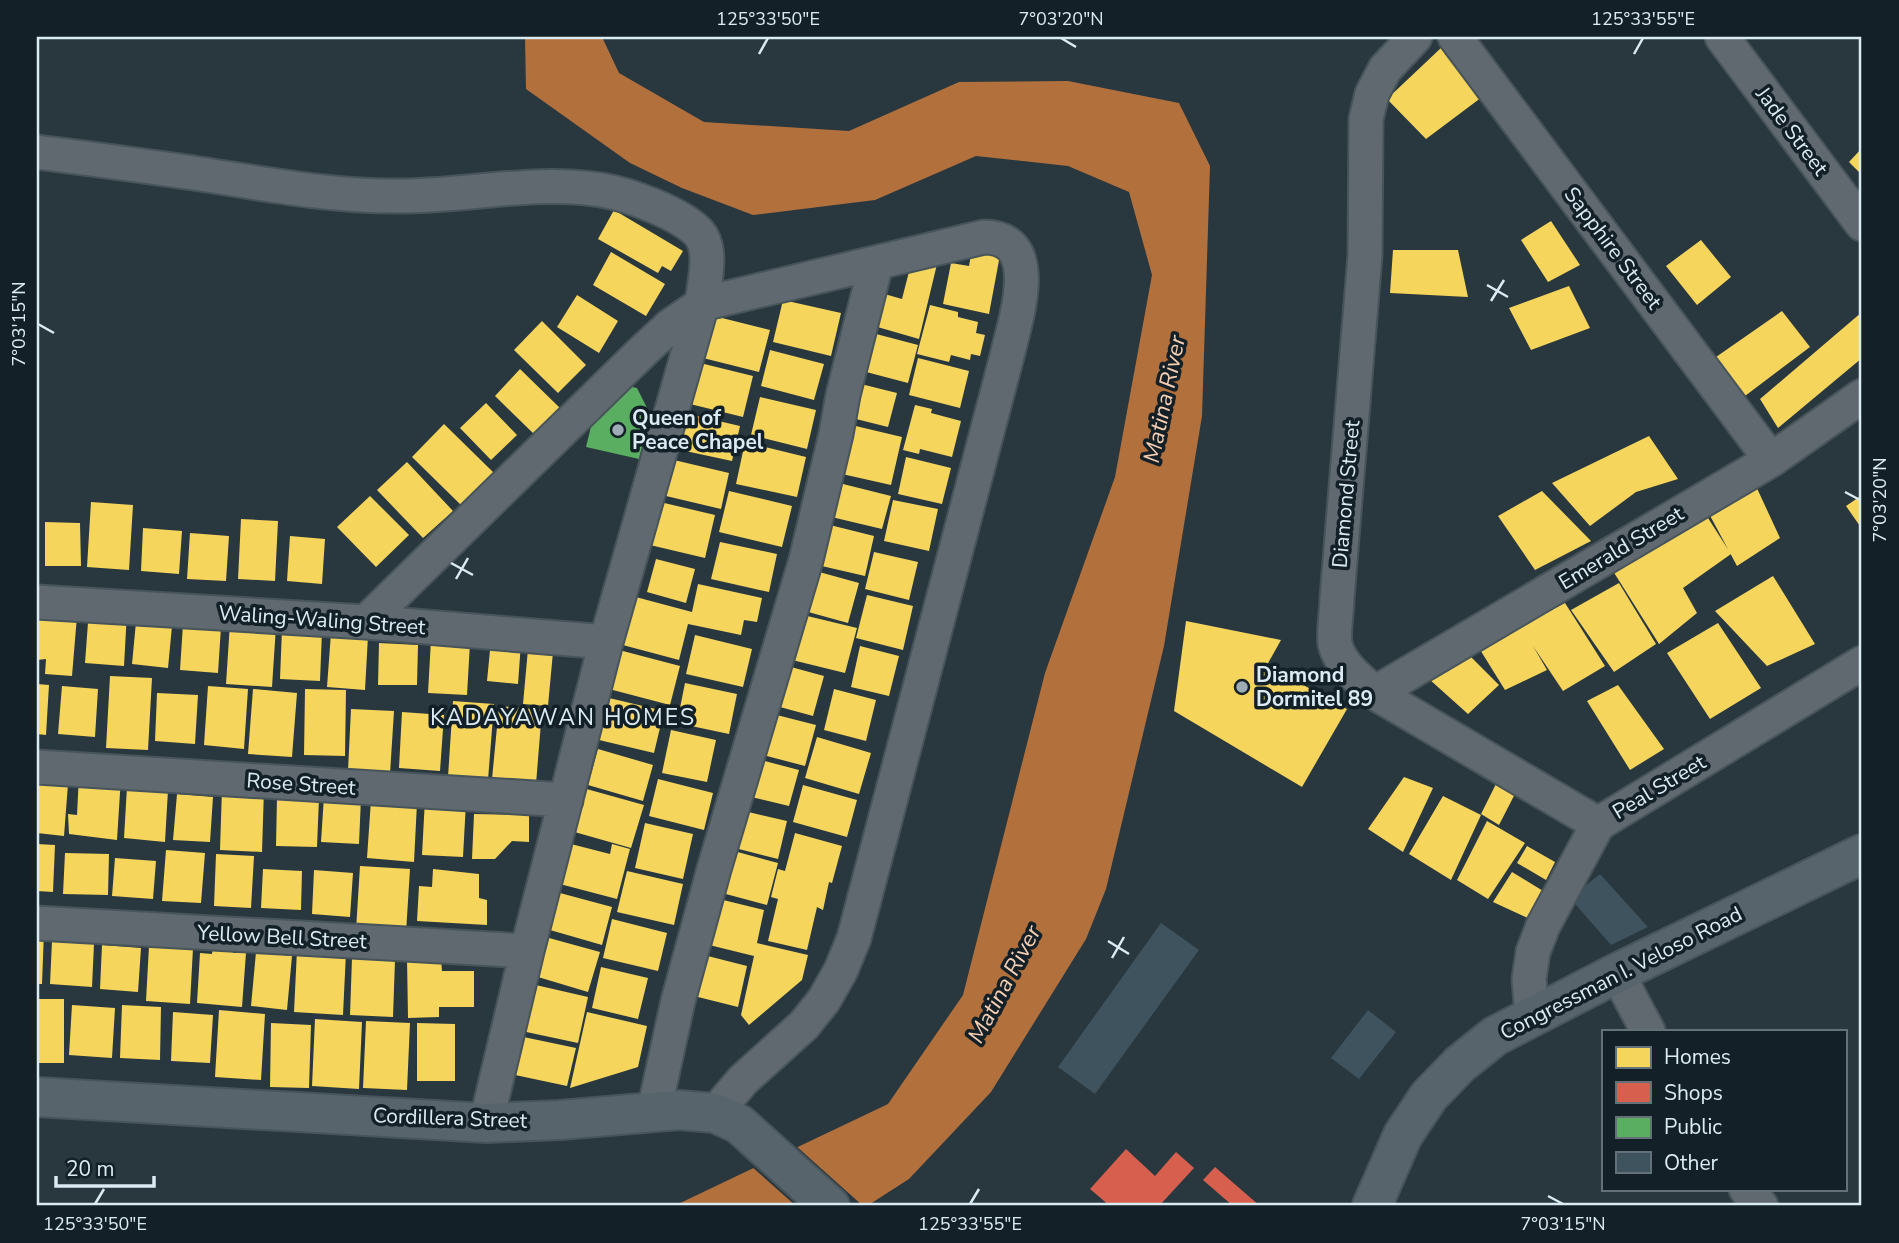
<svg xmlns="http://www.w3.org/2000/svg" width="1899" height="1243" viewBox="0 0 1899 1243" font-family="'Nunito Sans',sans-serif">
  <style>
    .water { fill: #b2703c }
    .pier { fill: #29373f }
    .homes { fill: #f6d55c }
    .shops { fill: #d6604d }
    .public { fill: #5aae61 }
    .building { fill: #3e535e }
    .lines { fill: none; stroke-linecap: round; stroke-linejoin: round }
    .street-casing { stroke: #47545a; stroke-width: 37 }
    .secondary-casing { stroke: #47545a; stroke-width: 42 }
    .street { stroke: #5f696f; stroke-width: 33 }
    .secondary { stroke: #58646c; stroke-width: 38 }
    .ticks { fill: none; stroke: #dbebf4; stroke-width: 2.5 }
    .poi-dot { fill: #9dacb5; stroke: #142027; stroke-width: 2.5 }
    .labels { text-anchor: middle; stroke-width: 7; stroke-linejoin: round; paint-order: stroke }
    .street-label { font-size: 21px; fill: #dbebf4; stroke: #142027 }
    .poi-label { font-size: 21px; font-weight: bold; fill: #dbebf4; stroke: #142027; text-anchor: start }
    .water-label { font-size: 23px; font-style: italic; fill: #f6ceb2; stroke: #142027 }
    .neighbourhood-label { font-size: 23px; letter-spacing: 2px; fill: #dbebf4; stroke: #142027 }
    .neatline { fill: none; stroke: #dbebf4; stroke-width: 2.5 }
    .ticks-label { font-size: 18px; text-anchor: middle; fill: #dbebf4 }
  </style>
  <rect width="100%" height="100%" fill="#29373f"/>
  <path class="water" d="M525 37H602L619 73 704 122 849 131 959 82 1068 81 1179 103 1210 166 1202 416 1164 646 1106 889 1086 939 991 1092 909 1179 867 1206H674L888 1104 963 995 1045 673 1115 477 1152 275 1129 192 1068 166 976 156 875 200 753 215 682 188 630 163 526 89Z"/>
  <path class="pier" d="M795 1145 863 1206H796L751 1166Z"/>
  <path class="homes" d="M1442 47 1482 97 1426 139 1387 99Z
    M1862 148V175L1849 162Z
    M614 210 683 251 671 271 662 266 658 273 598 239Z
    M1551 221 1580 265 1548 282 1521 240Z
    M1701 240 1731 277 1697 305 1666 266Z
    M972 249 1000 255 989 314 943 304 951 263 969 266Z
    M1393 250H1458L1468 297 1390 293Z
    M611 252 665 284 646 316 593 285Z
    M913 256 938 260 919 339 874 326 881 293 902 299Z
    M1569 286 1590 328 1531 350 1509 308Z
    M577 295 618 321 599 353 557 327Z
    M783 300 841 313 831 356 773 342Z
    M930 305 958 312V317L978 322 976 333 985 335 980 356 971 354 970 360 951 355 949 362 917 354Z
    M1782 311 1810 347 1741 399 1716 357Z
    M1862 312V358L1778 428 1760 399Z
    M706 314 770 330 759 372 695 356Z
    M542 321 586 365 558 393 514 350Z
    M861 330 918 345 908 383 851 368Z
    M770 350 824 364 814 400 761 386Z
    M918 358 969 371 960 408 909 395Z
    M696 362 753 376 743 417 686 403Z
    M520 369 561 409 535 435 495 396Z
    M857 383 897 393 888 427 848 417Z
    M760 397 816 410 807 449 751 435Z
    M486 403 517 435 491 460 460 428Z
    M915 405 932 409 931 413 961 421 952 457 920 449 919 454 903 450Z
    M684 413 740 426 732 461 676 449Z
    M843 423 902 437 891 485 833 472Z
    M444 424 494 473 461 505 412 457Z
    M1649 436 1678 479 1636 492 1590 526 1552 483Z
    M745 442 806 457 797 497 736 484Z
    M906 457 951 468 942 504 898 494Z
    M674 460 729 473 721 509 666 496Z
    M407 462 453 511 423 538 377 490Z
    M831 481 891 496 882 529 823 515Z
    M1755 484 1780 538 1737 566 1707 510Z
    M729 491 792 506 782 547 719 532Z
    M1542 491 1591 541 1535 570 1498 516Z
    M1862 495V529L1846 506Z
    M370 496 409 535 376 567 337 527Z
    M893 500 938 509 929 551 884 541Z
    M91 502 133 505 129 570 87 567Z
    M660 502 715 515 705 558 650 545Z
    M1701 507 1731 554 1683 588 1697 613 1659 644 1606 560Z
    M241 519 278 521 275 581 238 579Z
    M45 522 80 523 81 566H45Z
    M822 523 874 536 865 576 813 564Z
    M143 528 182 531 179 574 141 571Z
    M190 533 229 536 226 581 187 579Z
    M290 536 325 539 322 584 287 581Z
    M720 542 777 554 769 592 711 579Z
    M874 552 918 562 909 600 865 589Z
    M656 559 695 569 686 603 647 592Z
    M812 570 859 583 848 623 801 610Z
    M1773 576 1815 644 1767 666 1715 611Z
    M1619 583 1656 644 1614 672 1571 610Z
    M698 584 762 598 757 622 744 620 741 635 688 624 679 660 619 644 632 596 692 612Z
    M867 595 913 606 903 650 856 638Z
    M1565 603 1605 666 1563 691 1533 646 1547 670 1505 690 1479 648Z
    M89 609 127 612 124 666 85 663Z
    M795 613 857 628 845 673 784 658Z
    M38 615 77 616 72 676 45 674 46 659 37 660Z
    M1186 621 1281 640 1267 665 1347 709 1302 787 1174 711Z
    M136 622 172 626 168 668 132 664Z
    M230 623 276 626 272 687 226 684Z
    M1718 623 1761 688 1710 719 1667 653Z
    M183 624 221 627 218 673 180 670Z
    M282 629 322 631 320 681 280 679Z
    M331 633 368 636 365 690 327 687Z
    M695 635 752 649 743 687 686 674Z
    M431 640 470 643 467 695 428 693Z
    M491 640 521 643 518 684 487 681Z
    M379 643 418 645 417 685H378Z
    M860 646 899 656 889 696 851 687Z
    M528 649 553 652 548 706 523 704Z
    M1463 649 1499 685 1468 714 1429 679Z
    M619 650 680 666 670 705 609 689Z
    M780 664 824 676 813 716 769 704Z
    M110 676 152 678 148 750 106 748Z
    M685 683 737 694 729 734 677 723Z
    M37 684 49 685 46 735 37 734Z
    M1618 685 1664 749 1630 770 1587 701Z
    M62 686 98 689 95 737 58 734Z
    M208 686 248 689 244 749 204 745Z
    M253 689 297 693 292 757 248 754Z
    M305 689 346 690 345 756 304 755Z
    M834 689 876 700 866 741 824 730Z
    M157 693 198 695 195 744 155 741Z
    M609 698 664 711 654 753 599 740Z
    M453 701 494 704 488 780 448 777Z
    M499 706 542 710 536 784 492 779Z
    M351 709 394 711 390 774 348 771Z
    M402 712 444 715 440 771 399 768Z
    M769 713 816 725 805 766 759 754Z
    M671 730 716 740 707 782 662 773Z
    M817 737 871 753 859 794 805 778Z
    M598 749 653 765 643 801 588 785Z
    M757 759 799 770 789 806 747 796Z
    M79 775 121 777 117 840 69 834 68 814 77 815Z
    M1404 777 1433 788 1403 852 1368 829Z
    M658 779 713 793 704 830 649 816Z
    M1498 780 1517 790 1499 825 1481 814Z
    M37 782 68 784 64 836 37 833Z
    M803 785 857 800 847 837 793 822Z
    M127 787 168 790 165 842 124 838Z
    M222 788 264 789 262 852 220 850Z
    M583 788 644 805 631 848 571 831Z
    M177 794 213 797 210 842 173 840Z
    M324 796 361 798 359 844 321 842Z
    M1443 796 1481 815 1451 880 1409 854Z
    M277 797 319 798 317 847 276 846Z
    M425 799 466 802 463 857 422 855Z
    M371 800 417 803 414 862 367 858Z
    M744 811 787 821 778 859 735 848Z
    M474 814 529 815V842L512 841 495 859H472Z
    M1487 821 1525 843 1488 899 1457 880Z
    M645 823 693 834 683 879 635 868Z
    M795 833 842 846 832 883 829 882 823 910 817 907 807 950 768 941 778 899 771 897 778 869 785 871Z
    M567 843 610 854 612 844 630 849 617 899 556 883Z
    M37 844 55 845 53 892 37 891Z
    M1527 846 1555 862 1546 880 1517 863Z
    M723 848 778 863 767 905 711 890Z
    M166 850 205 853 201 903 162 901Z
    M65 853 109 854 108 895 63 894Z
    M216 854 254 856 251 908 214 906Z
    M115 858 156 861 153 899 112 896Z
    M360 866 410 869 406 933 356 930Z
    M263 869 302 871 301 910 261 908Z
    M433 869 479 874V898L487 900V925L417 921 419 886 432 887Z
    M314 870 353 873 350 917 312 914Z
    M627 871 683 884 674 925 617 912Z
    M1512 872 1548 894 1532 920 1493 902Z
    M560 893 612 907 602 945 550 930Z
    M711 897 764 910 757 943 808 955 802 980 749 1025 741 1015 754 956 701 943Z
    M612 919 667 933 658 971 603 958Z
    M37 931H44L42 984H37Z
    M549 938 600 952 588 992 538 977Z
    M52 941 94 944 92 987 50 984Z
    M102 945 141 948 138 992 100 989Z
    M149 946 193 948 190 1004 146 1001Z
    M213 946 233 948V953H246L242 1007 197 1003 200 953 212 954Z
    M297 950 346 952 343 1015 294 1012Z
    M256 952 292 956 287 1010 251 1006Z
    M696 953 747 966 738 1007 686 994Z
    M352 958 395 960 393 1017 350 1015Z
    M407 958H441L442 971H474V1007H439V1017L408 1018Z
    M601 967 648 978 638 1019 592 1008Z
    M527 983 588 997 578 1043 517 1030Z
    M37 999H64V1063H37Z
    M72 1005 115 1008 112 1058 69 1055Z
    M122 1005 161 1007 160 1060 120 1058Z
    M219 1010 265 1014 261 1080 215 1077Z
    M173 1012 213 1015 210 1063 171 1061Z
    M587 1012 647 1026 638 1067 570 1088Z
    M315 1019 362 1022 359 1089 312 1086Z
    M366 1021 410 1023 407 1090 363 1088Z
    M271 1023 311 1025 309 1088 270 1087Z
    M417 1023 455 1024V1081H417Z
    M514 1035 576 1048 567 1086 506 1073Z"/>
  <path class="shops" d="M1126 1149 1155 1176 1176 1152 1194 1168 1159 1206H1110L1090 1189Z
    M1215 1167 1260 1206H1233L1203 1180Z"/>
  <path class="public" d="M618 384 637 388 650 414 639 459 586 447 596 406Z"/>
  <path class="building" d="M1600 874 1648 927 1611 945 1570 898Z
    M1161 923 1199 950 1095 1094 1058 1067Z
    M1368 1010 1396 1032 1359 1079 1331 1058Z"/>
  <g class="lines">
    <defs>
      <path id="street" d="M1415 37 1385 69 1372 94 1366 119 1365 255 1337 598C1337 611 1333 632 1335 644 1340 665 1360 680 1375 693L1598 824
        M1455 37 1771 460
        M1722 37 1862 224
        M37 152C91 159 146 166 200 174 265 184 329 196 395 196 464 197 533 179 601 190 628 194 679 213 698 232 714 249 704 283 702 304L606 642 527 951 486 1123
        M37 602 366 622 606 642
        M366 622 643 351 670 326 702 304 984 237C1045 237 1015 320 1007 356L854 938 841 970 824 1000 804 1025 743 1080 715 1113
        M1375 693 1771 460 1862 396
        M37 767 566 800
        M37 923 527 951
        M1617 973 1648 1031
        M1532 1016 1529 979 1533 952 1543 926 1598 824 1862 663
        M654 1111 678 1001 714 869 806 560 836 434 843 395 876 264
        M1746 1189 1761 1206"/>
      <path id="secondary" d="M37 1097 486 1123 560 1120 679 1110 715 1113 739 1124 830 1206
        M1372 1206 1403 1135 1429 1096 1460 1064 1495 1036 1617 973 1862 854"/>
    </defs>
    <use href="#street" class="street-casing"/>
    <use href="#secondary" class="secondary-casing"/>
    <use href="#street" class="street"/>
    <use href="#secondary" class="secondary"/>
  </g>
  <path class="ticks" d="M1061 38 1076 47M759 54 768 38M1634 54 1643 38M1487 285 1508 297M1491 301 1504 280M38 324 54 333M1845 492 1860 500M451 563 473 575M456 579 468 558M1108 941 1129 954M1112 958 1124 937M1548 1196 1563 1204M95 1204 104 1189M970 1204 979 1189"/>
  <g class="poi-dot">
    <circle cx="618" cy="430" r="7"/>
    <circle cx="1242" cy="687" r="7"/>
  </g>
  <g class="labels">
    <g class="street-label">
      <text transform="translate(1792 131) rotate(53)" y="7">Jade Street</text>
      <text transform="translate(1613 248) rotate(53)" y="7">Sapphire Street</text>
      <text transform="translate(1346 494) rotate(-85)" y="7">Diamond Street</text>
      <text transform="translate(1621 548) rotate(-31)" y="7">Emerald Street</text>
      <text transform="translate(322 620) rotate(4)" y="7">Waling-Waling Street</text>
      <text transform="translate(301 784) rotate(4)" y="7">Rose Street</text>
      <text transform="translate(1659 787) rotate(-31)" y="7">Peal Street</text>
      <text transform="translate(282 937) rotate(3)" y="7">Yellow Bell Street</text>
      <text transform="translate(1621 973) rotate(-27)" y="7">Congressman I. Veloso Road</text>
      <text transform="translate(450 1118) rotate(2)" y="7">Cordillera Street</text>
    </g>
    <g class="poi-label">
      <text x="632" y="425">Queen of<tspan x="632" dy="24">Peace Chapel</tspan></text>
      <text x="1256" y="682">Diamond<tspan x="1256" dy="24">Dormitel 89</tspan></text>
    </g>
    <g class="water-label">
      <text transform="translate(1164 399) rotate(-78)" y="8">Matina River</text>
      <text transform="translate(1004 984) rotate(-62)" y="8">Matina River</text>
    </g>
    <g class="neighbourhood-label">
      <text x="563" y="725">KADAYAWAN HOMES</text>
    </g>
  </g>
  <rect width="1899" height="1243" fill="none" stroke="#142027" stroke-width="77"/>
  <rect x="1602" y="1030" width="245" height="161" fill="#142027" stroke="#647179" stroke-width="2"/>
  <rect x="1616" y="1047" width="35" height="21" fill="#f6d55c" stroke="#647179" stroke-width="2"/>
  <text x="1664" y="1064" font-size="21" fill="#dbebf4">Homes</text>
  <rect x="1616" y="1082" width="35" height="21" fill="#d6604d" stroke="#647179" stroke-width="2"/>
  <text x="1664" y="1100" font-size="21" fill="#dbebf4">Shops</text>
  <rect x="1616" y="1117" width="35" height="21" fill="#5aae61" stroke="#647179" stroke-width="2"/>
  <text x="1664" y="1134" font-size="21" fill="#dbebf4">Public</text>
  <rect x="1616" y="1152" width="35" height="21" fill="#3e535e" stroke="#647179" stroke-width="2"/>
  <text x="1664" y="1170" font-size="21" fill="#dbebf4">Other</text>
  <path d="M56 1176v10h98v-10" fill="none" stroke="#dbebf4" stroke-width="3.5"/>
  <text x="66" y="1176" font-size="21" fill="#dbebf4" stroke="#142027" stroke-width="5" paint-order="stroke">20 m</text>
  <rect x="38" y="38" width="1822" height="1166" class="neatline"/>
  <g class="ticks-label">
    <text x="768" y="25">125°33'50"E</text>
    <text x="1061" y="25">7°03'20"N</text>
    <text x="1643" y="25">125°33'55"E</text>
    <text transform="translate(19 324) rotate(-90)" y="6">7°03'15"N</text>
    <text transform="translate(1880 500) rotate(-90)" y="6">7°03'20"N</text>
    <text x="95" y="1230">125°33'50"E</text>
    <text x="970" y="1230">125°33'55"E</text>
    <text x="1563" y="1230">7°03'15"N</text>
  </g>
</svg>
